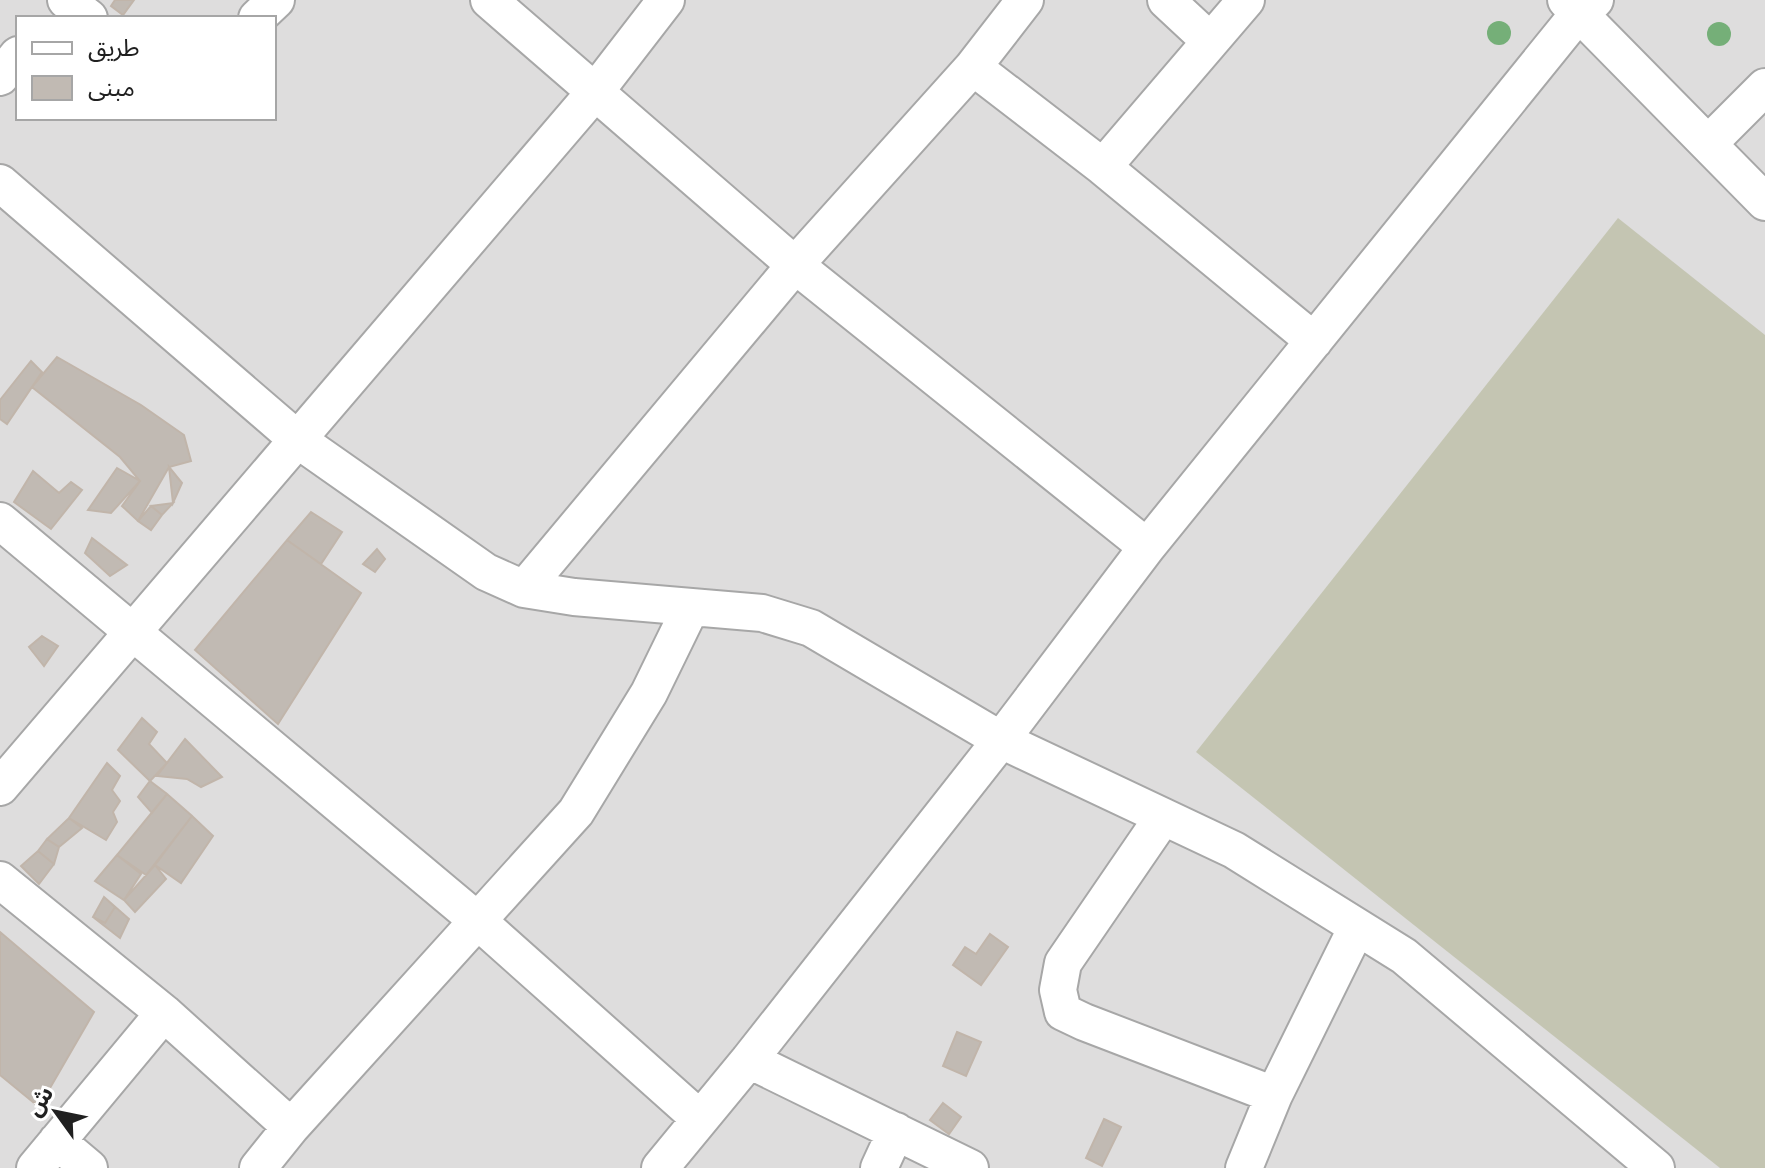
<svg xmlns="http://www.w3.org/2000/svg" width="1765" height="1168" viewBox="0 0 1765 1168" font-family="Karla,'Noto Sans Arabic',sans-serif">
  <style>
    .residential { fill: #dedddd; fill-rule: evenodd }
    .construction { fill: #c4c5b2 }
    .building { fill: #c1bab3; stroke: #c1b5aa; stroke-width: 2 }
    .lines { fill: none; stroke-linecap: round; stroke-linejoin: round }
    .street-casing { stroke: #a7a7a7; stroke-width: 40 }
    .street { stroke: #fff; stroke-width: 36 }
    .tree { fill: #75af78 }
  </style>
  <rect width="100%" height="100%" fill="#f0ede7"/>
  <path class="residential" d="M0 0H1765V1168H0ZM18 18H274V118H18Z"/>
  <path class="construction" d="M1618 218 1765 335V1168H1720L1196 752Z"/>
  <path class="building" d="M115 0H134L123 15 111 6Z
    M57 357 141 405 184 435 191 461 169 467 138 521 122 506 140 481 120 457 32 387Z
    M31 361 42 372 7 424 0 419V400Z
    M169 467 182 483 173 503Z
    M117 468 140 481 111 513 88 510Z
    M33 471 59 493 71 482 82 490 51 529 14 502Z
    M173 503 162 515 151 506Z
    M151 506 162 515 151 530 138 521Z
    M311 512 342 532 321 564 287 540Z
    M92 538 127 565 110 576 85 553Z
    M287 540 361 593 278 724 195 650Z
    M377 549 385 559 375 572 363 564Z
    M42 636 58 646 44 666 29 647Z
    M142 718 157 732 149 744 167 763 150 781 118 750Z
    M185 739 222 777 201 787 187 779 157 776Z
    M107 763 120 776 112 790 120 801 113 812 117 822 106 840 69 818Z
    M150 781 167 794 152 813 138 797Z
    M167 794 192 816 146 875 117 855Z
    M192 816 213 836 181 883 155 865Z
    M69 818 82 828 59 847 47 839Z
    M47 839 59 847 54 864 38 851Z
    M38 851 54 864 39 884 21 866Z
    M117 855 141 874 124 900 95 881Z
    M155 865 166 879 135 912 124 900Z
    M104 897 115 907 105 923 93 917Z
    M104 897 129 919 120 938 93 917Z
    M0 932 94 1012 39 1107 0 1075Z
    M990 934 1008 947 981 985 953 965 965 947 976 954Z
    M957 1032 981 1042 966 1076 943 1066Z
    M943 1103 961 1117 949 1134 930 1120Z
    M1104 1119 1121 1127 1102 1166 1086 1158Z"/>
  <g class="lines">
    <defs>
      <path id="street" d="M66 0 89 18
        M489 0 795 265 1147 547
        M1166 0 1210 41
        M1566 0 1765 202
        M257 18 276 0
        M973 67 1103 167 1314 341
        M0 77 18 55
        M1708 144 1765 87
        M1103 167 1246 0
        M0 183 298 440 486 572 524 589 574 597 762 613 811 628 1001 740 1234 850 1404 956 1656 1168
        M0 521 478 921 700 1119
        M524 589 795 265 973 67 1025 0
        M0 787 595 92 666 0
        M1163 817 1063 963 1058 990 1063 1012 1084 1022 1274 1095
        M0 880 164 1013 291 1127
        M749 1060 970 1168
        M57 1141 89 1168
        M35 1168 164 1013
        M258 1168 291 1127 576 812 649 693 691 607
        M660 1168 749 1060 1001 740 1147 547 1579 13 1595 0
        M879 1168 896 1131
        M1244 1168 1274 1095 1357 927"/>
    </defs>
    <use href="#street" class="street-casing"/>
    <use href="#street" class="street"/>
  </g>
  <g class="tree">
    <circle cx="1499" cy="33" r="12"/>
    <circle cx="1719" cy="34" r="12"/>
  </g>
  <rect x="16" y="16" width="260" height="104" fill="#ffffff" stroke="#a6a6a6" stroke-width="2"/>
  <rect x="32" y="42" width="40" height="12" fill="#ffffff" stroke="#a6a6a6" stroke-width="2"/>
  <text x="88" y="56" font-size="24" fill="#202020">طريق</text>
  <rect x="32" y="76" width="40" height="24" fill="#c1bab3" stroke="#a6a6a6" stroke-width="2"/>
  <text x="88" y="96" font-size="24" fill="#202020">مبنى</text>
  <g transform="translate(56 1112) rotate(303)" stroke="#ffffff" stroke-width="6" paint-order="stroke">
  <path d="M0-6L14 30L0 20L-14 30Z" fill="#202020"/>
  <text y="-12" font-size="22" font-weight="bold" text-anchor="middle" fill="#202020">ش</text>
  </g>
</svg>
